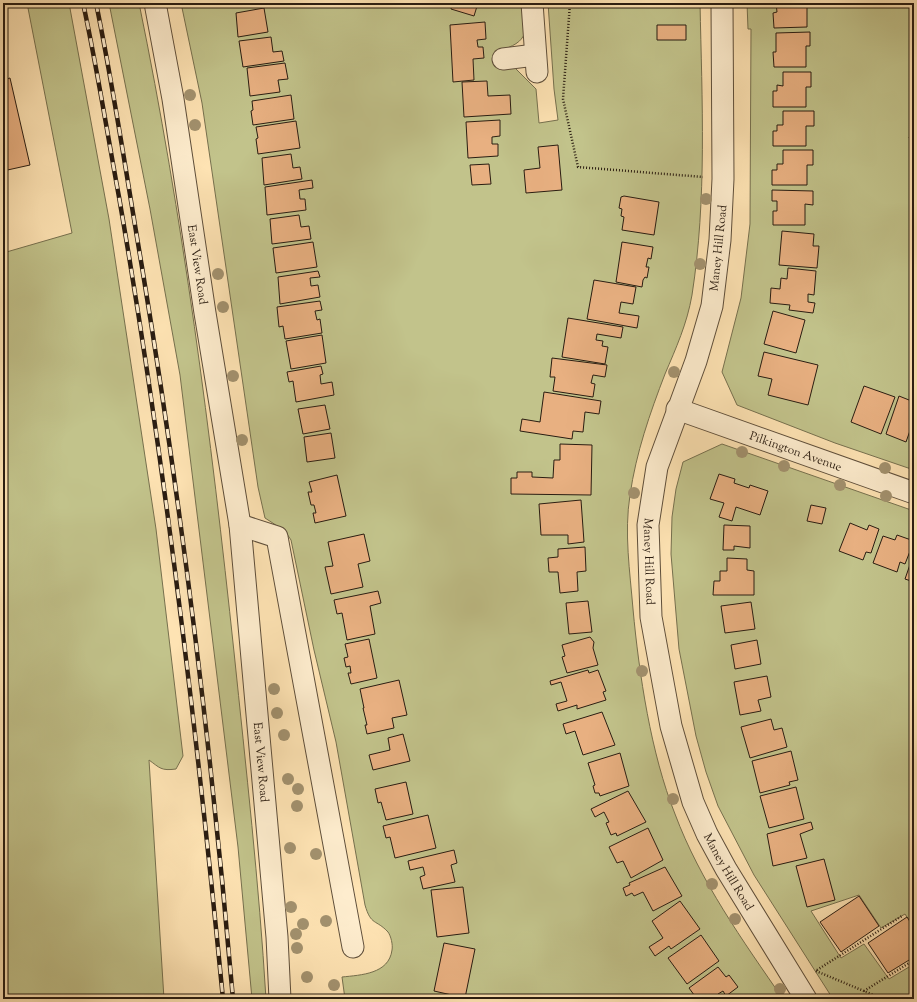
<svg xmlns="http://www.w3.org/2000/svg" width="917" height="1002" viewBox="0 0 917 1002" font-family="'Sorts Mill Goudy',serif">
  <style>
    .green { fill: #c2c38b; stroke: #76704e }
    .building { fill: #e8b081; stroke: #291c11 }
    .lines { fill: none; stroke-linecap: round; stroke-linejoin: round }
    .street-casing { stroke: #5e4e3a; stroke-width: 23 }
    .path { stroke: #291c11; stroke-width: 2.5; stroke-dasharray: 1 2; stroke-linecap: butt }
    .street { stroke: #feedce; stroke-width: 21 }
    .rail-casing { stroke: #291c11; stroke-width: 4.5 }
    .rail { stroke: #feedce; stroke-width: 3; stroke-dasharray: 9; stroke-linecap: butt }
    .tree { fill: #a2916e }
    .labels { text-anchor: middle; stroke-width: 3; stroke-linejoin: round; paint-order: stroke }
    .street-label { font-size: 12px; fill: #291c11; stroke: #feedce }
  </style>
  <rect width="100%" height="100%" fill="#fee3b3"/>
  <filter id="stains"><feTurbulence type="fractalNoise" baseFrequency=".005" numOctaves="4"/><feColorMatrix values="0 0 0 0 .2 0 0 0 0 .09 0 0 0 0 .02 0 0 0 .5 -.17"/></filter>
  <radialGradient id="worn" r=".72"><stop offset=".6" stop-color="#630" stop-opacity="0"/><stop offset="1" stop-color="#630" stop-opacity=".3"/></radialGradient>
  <path class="green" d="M27 3H69L109 219 156 529 183 756 176 769C161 771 160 768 149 760L164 999H3V253L72 233Z
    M109 3H139C183 217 211 435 234 652 246 768 259 883 266 999H252L238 847 180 375 150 209Z
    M181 3H525C527 31 530 42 498 51L536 89 539 123 558 120 554 89 548 3H700C702 101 707 199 692 295 687 324 676 348 665 374 650 413 636 453 630 495 624 533 630 572 633 609 639 674 651 754 675 814 700 881 743 941 783 999H345L342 977C361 975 389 974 392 950 393 945 391 936 388 932 376 919 371 926 365 905L336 742 314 650 291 540 285 531 265 518 258 487 202 103Z
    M747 3H914V470L835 443 737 405 722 372 741 298 750 224 751 29H748Z
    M722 444 914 511V928L905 914 881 928 859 895 811 911 841 958 864 944 889 979 909 967 914 973V999H833L754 875 718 806 706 772 696 736 679 649 671 554 672 517 676 489 683 462Z"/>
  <path class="building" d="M229 3H248L230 7Z
    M452 3H478L474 16 451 9Z
    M488 3H501L500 6Z
    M776 3H807V27L774 28 773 13 777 12Z
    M264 8 268 32 238 37 236 13Z
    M485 22 486 39 477 40 478 47H483L484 58 473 59 474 80 453 82 450 25Z
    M657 25H686V40H657Z
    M810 32V46H806V67H774L773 52H776V33Z
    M271 37 273 52 282 51 284 61 243 67 239 41Z
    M3 38 7 56 3 57Z
    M285 63 288 79 278 80 280 92 250 96 247 68Z
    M783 72H811V87H806V107H773V91H777V85L783 86Z
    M10 78 30 165 3 171V80Z
    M487 81 488 96 510 95 511 114 464 117 462 82Z
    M291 95 294 119 253 125 251 111 253 110 252 101Z
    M783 111H814V126H806V146H773V131H777V125H783Z
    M500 120V136L492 137V144H498V156L468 158 466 122Z
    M296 121 300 148 258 154 256 139 258 138 256 127Z
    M914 126V140L909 138Z
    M558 145 562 190 526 193 524 170 540 168 538 147Z
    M783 150H813V165H807V185H772V170H777V164H783Z
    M291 154 293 168 300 167 302 179 264 185 262 158Z
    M489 164 491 184 472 185 470 165Z
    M312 180 313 188 299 190 300 199H305L306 210 267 215 265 187Z
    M772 190 813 191V205L805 204V225H773V211H777V201H772Z
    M624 196 659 202 654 235 622 230 624 217 621 216 622 209 619 208 621 197Z
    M299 215 301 227 309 226 311 239 272 244 270 219Z
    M782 231 814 234 813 246H819L817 268 779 265Z
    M313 242 317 267 276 273 273 248Z
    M622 242 653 247 651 259 648 258 646 267H649L647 278 645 277 643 280 642 287 616 282Z
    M788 268 816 271 814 295 808 294V302L815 303 813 313 789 310 790 305 770 303 771 288 780 289 781 278 787 279Z
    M318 271 320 277 310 278 311 286 318 285 320 297 280 304 278 277Z
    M594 280 636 287 633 304 621 302 619 313 639 316 637 328 587 319Z
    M320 301 322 310 315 311 317 320 320 319 322 333 285 339 283 326 279 327 277 307Z
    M773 311 805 320 796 353 764 344Z
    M568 318 623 327 621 338 597 334 596 340 603 341 602 346 608 347 605 364 562 357Z
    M322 335 326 363 291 369 286 341Z
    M764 352 818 365 808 405 768 395 772 379 758 376Z
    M552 358 607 365 605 377 593 375 591 383 595 384 593 397 553 391 555 377H550Z
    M321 366 323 374 320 375 321 384 332 382 334 395 296 402 293 381 289 382 287 372Z
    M864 386 895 397 881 434 851 422Z
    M544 392 601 401 599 414 585 412 583 432 573 431 572 439 520 431 522 419 540 422Z
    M899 396 914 402V426L912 425 906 442 886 434Z
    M325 405 330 429 303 434 298 409Z
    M331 433 335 458 307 462 304 437Z
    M560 444 592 445 591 495 511 494V478H517V472H532V477L553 478 554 460H560Z
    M719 474 735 479 734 483 749 488 750 485 768 491 760 515 736 507 732 521 719 517 724 503 710 499Z
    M337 475 346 516 315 523 313 513H316L314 505H311L308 492H312L309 482Z
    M581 500 584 542 568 544V535H541L539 504Z
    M811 505 826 508 822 524 807 521Z
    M850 523 867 530 869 525 879 529 871 553 866 552 863 560 839 551Z
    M724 525 750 526V548L734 546V550H723Z
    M364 534 370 561 358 564 363 587 331 594 325 567 333 566 328 542Z
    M897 535 914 541 905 564 900 562 897 572 873 563 883 536 895 540Z
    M585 547 586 571 577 572 578 591 560 593 558 572H549L548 558 558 557V549Z
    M914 553V582L905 579Z
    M727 558 747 559V570L754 571V595H713L714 581H720V571H727Z
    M378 591 381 603 370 606 375 634 347 640 342 613 337 614 334 600Z
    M588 601 592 632 569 634 566 603Z
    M751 602 755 629 725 633 721 606Z
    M590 637 594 642 593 648 598 665 567 673 562 657 565 656 562 645Z
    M369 639 377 678 351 684 348 673H351L350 666 346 667 344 658 348 657 345 644Z
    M757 640 761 664 735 669 731 645Z
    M588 670 589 673 598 670 606 691 603 692 606 700 577 709V705L558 711 556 704 567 701 561 682 551 685 550 681Z
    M767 676 771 697 758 700 761 711 740 715 734 682Z
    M399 680 407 715 392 718 394 728 367 734 365 725H367L363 708H364L360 689Z
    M602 712 615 745 583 755 575 731 566 734 563 724Z
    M771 719 774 730 782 728 787 747 750 758 741 727Z
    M403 734 410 761 373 770 369 755 390 750 388 738Z
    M791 751 798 780 789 782 790 785 760 793 752 761Z
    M620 753 629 786 600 796 599 793H595L593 786 595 785 588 763Z
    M406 782 413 814 386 820 381 802 378 803 375 789Z
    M796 787 804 819 769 828 760 796Z
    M628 791 646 822 617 836 616 833 611 835 606 823 609 822 604 812 595 817 591 809Z
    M428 815 436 848 395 858 390 837 386 838 383 826Z
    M811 822 813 829 800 834 807 858 773 866 767 834Z
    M648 828 663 860 631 878 623 861 617 863 609 847Z
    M454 850 457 863 451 865 455 882 423 889 420 877 425 875 423 867 410 870 408 861Z
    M824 859 835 900 807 907 796 866Z
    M665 867 682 896 653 911 643 892 634 896 632 893 626 896 623 888 630 885 629 883Z
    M463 887 469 933 437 937 431 890Z
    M859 896 879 926 841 952 820 922Z
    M680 901 700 929 671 949 669 946 655 956 649 947 663 938 652 921Z
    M907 917 914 928V957L888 973 868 943Z
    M701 935 719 961 687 984 668 958Z
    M444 943 475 949 465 998 434 991Z
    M718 967 726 977 729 975 738 987 726 996 723 991 718 994 722 999H697L689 988Z"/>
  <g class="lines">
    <defs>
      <g id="street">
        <path id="s1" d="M155 3 173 99 205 313 240 525 277 937 280 999"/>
        <path d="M532 3 537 72"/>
        <path id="s2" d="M722 3 723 179 720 240 712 306 696 361 657 467 648 525 651 617 671 726 693 802 707 834 726 869 806 999"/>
        <path d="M503 59 535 55"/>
        <path id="s3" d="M677 409 914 493"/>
        <path d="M240 525 277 537 353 947"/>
      </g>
    </defs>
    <use href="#street" class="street-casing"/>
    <path class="path" d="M570 3 563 99 578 167 703 177
      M817 970 902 916
      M816 971 883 999
      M864 991 914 960"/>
    <use href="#street" class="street"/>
    <defs>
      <path id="rail" d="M83 3C97 67 107 132 119 197 165 463 197 730 223 999
        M96 3C114 90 127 179 142 267 182 510 212 754 233 999"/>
    </defs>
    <use href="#rail" class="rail-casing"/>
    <use href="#rail" class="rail"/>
  </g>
  <g class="tree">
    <circle cx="190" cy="95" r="6"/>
    <circle cx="195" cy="125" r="6"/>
    <circle cx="706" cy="199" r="6"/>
    <circle cx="700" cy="264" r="6"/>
    <circle cx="218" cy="274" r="6"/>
    <circle cx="223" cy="307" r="6"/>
    <circle cx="674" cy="372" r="6"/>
    <circle cx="233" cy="376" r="6"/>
    <circle cx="242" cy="440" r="6"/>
    <circle cx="742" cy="452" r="6"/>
    <circle cx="784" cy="466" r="6"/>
    <circle cx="885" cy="468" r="6"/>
    <circle cx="840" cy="485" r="6"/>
    <circle cx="634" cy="493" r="6"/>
    <circle cx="886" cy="496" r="6"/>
    <circle cx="642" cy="671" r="6"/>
    <circle cx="274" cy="689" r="6"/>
    <circle cx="277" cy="713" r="6"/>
    <circle cx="284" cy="735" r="6"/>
    <circle cx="288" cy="779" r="6"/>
    <circle cx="298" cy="789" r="6"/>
    <circle cx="673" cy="799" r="6"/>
    <circle cx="297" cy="806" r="6"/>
    <circle cx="290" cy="848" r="6"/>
    <circle cx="316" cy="854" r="6"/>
    <circle cx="712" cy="884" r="6"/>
    <circle cx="291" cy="907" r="6"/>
    <circle cx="735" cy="919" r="6"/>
    <circle cx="326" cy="921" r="6"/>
    <circle cx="303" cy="924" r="6"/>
    <circle cx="296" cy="934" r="6"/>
    <circle cx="297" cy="948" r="6"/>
    <circle cx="307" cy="977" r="6"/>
    <circle cx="334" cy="985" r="6"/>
    <circle cx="780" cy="989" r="6"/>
  </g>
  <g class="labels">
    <g class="street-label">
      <text transform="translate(718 248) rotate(-84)" y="4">Maney Hill Road</text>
      <text dy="4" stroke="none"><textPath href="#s1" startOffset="265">East View Road</textPath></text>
      <text dy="4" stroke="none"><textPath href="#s3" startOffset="126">Pilkington Avenue</textPath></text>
      <text dy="4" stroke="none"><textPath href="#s2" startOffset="569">Maney Hill Road</textPath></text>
      <text dy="4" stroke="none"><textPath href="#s1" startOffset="767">East View Road</textPath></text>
      <text dy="4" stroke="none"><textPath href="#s2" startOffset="893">Maney Hill Road</textPath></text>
    </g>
  </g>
  <rect width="917" height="1002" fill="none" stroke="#fee3b3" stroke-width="16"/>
  <rect x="4" y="4" width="909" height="994" fill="none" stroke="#291c11" stroke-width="2"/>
  <rect x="8" y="8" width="901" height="986" fill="none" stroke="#291c11"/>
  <rect width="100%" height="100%" filter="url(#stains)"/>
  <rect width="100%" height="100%" fill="url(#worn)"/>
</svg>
